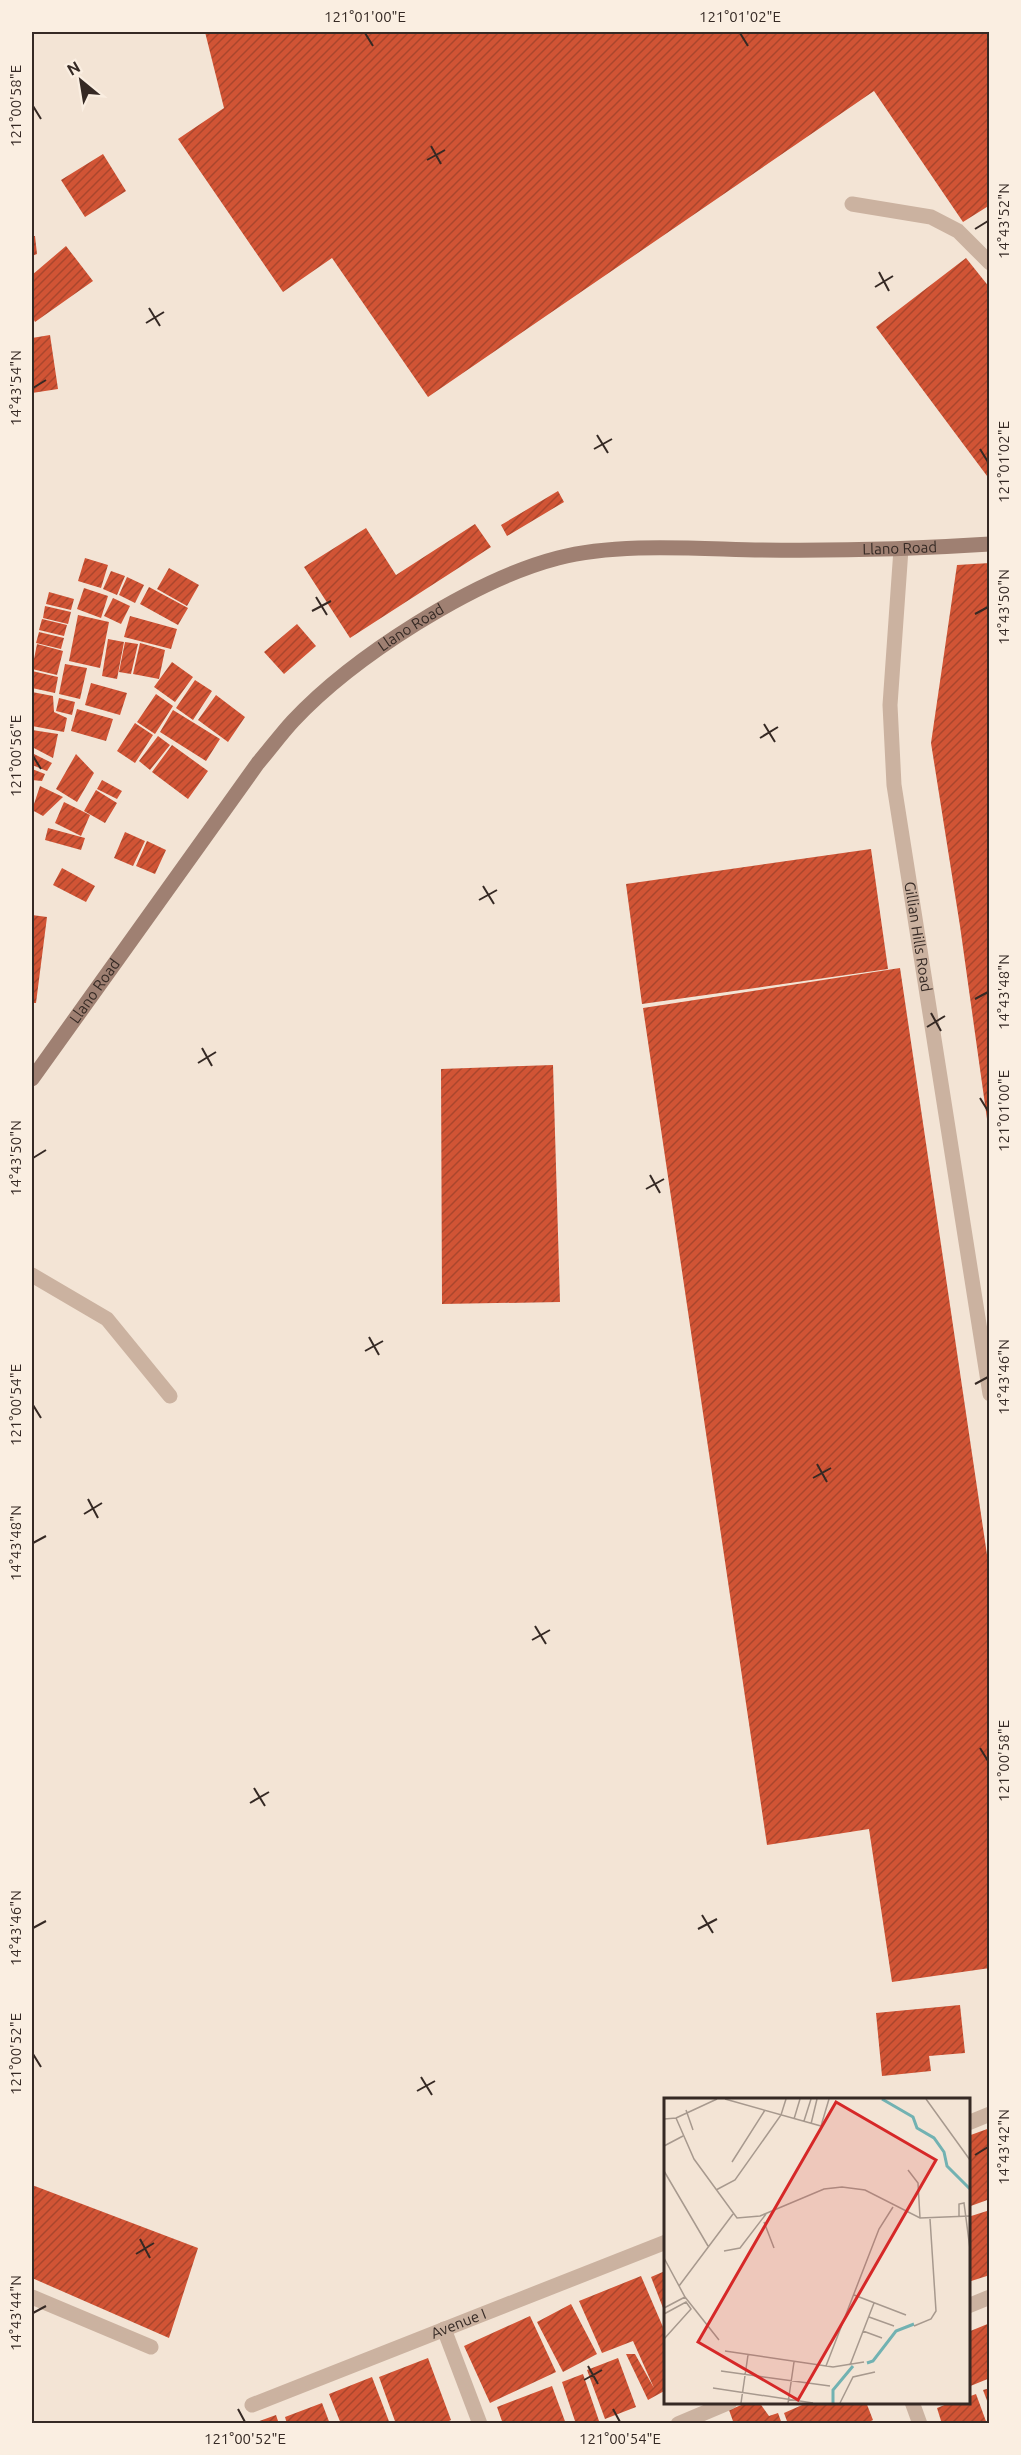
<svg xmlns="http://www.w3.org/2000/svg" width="1021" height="2455" viewBox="0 0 1021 2455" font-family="Ubuntu,sans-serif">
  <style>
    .building { fill: url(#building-hatch) }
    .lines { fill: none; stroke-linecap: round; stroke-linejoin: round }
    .service { stroke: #cbb2a0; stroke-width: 15 }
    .minor { stroke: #cbb2a0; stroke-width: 15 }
    .secondary { stroke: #9f8072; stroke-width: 15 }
    .ticks { fill: none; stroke: #352924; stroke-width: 2 }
    .labels { text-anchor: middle; stroke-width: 5; stroke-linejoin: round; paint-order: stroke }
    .street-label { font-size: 15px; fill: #352924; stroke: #faeee1 }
    .inset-river { fill: none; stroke: #72b2b2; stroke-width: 3 }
    .inset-road { fill: none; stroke: #a7998e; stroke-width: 1.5 }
    .view { fill: #d62828; fill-opacity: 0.15; stroke: #d62828; stroke-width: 3 }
    .inset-edge { fill: none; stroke: #352924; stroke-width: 3 }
    .neatline { fill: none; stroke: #352924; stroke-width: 2 }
    .ticks-label { font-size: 15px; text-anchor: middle; fill: #352924 }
  </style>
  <defs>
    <pattern id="building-hatch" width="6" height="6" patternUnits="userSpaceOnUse" patternTransform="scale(1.5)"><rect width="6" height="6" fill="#d15435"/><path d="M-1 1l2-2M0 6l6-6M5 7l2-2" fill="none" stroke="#aa462d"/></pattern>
  </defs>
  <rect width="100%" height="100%" fill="#f3e4d5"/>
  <path class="building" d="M205 32H990V205L963 222 874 91 428 397 332 258 283 292 178 139 224 108Z
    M103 154 126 191 85 217 61 180Z
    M32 236H35L37 254 32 256Z
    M66 246 93 281 35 322 32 316V275Z
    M966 258 990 288V480L876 327Z
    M50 335 58 389 32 393V338Z
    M558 491 564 502 507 536 501 525Z
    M475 524 491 547 350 638 304 567 366 528 396 575Z
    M85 558 108 565 101 588 78 581Z
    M990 563V1126H988L960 926 931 743 957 565Z
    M169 568 199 585 187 606 157 589Z
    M111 571 125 576 117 595 103 589Z
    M127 577 144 585 135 603 119 595Z
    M149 587 188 608 178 625 140 604Z
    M84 588 108 596 101 618 77 609Z
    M49 592 74 599 71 610 46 604Z
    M113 598 130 606 121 624 104 616Z
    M45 606 71 612 68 624 43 618Z
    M78 615 109 622 100 668 69 661Z
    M130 616 177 629 171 649 124 637Z
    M42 619 67 625 64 636 39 630Z
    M297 624 316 646 284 674 264 652Z
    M39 632 64 638 61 649 36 643Z
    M108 639 124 642 117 679 102 676Z
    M125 642 138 644 131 674 119 672Z
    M140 643 165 650 159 679 133 674Z
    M37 644 63 651 57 675 32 669Z
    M172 662 193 677 175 702 154 687Z
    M65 664 87 668 80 699 59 694Z
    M32 671 58 677 55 693 32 688Z
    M195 680 212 691 193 720 176 708Z
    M91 683 127 693 120 715 85 705Z
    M32 692 53 696 54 712 67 718 64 732 32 726Z
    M156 694 173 706 155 734 137 722Z
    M216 695 245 717 228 742 198 720Z
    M59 698 75 702 72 715 56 711Z
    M77 709 113 719 106 741 71 731Z
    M173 710 220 739 206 761 160 732Z
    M135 723 153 735 135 763 117 751Z
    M32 730 58 734 53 758 32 747Z
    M158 736 170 745 150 770 139 761Z
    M172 745 208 771 188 799 152 772Z
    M32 753 52 763 47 771 32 765Z
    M76 754 94 773 77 802 56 789Z
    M32 769 45 774 42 781 32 780Z
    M102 780 122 791 117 799 97 789Z
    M40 786 63 797 43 816 32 810Z
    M96 790 117 803 105 823 84 811Z
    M64 802 90 815 81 836 55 823Z
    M48 828 85 838 81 850 45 840Z
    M125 832 145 841 133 866 114 858Z
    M147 841 166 850 155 874 136 866Z
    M871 849 888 969 642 1004 626 884Z
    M62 868 95 886 86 902 53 885Z
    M32 915 47 917 36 1003H32Z
    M900 968 990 1575V1968L892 1982 869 1829 767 1845 643 1008Z
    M553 1065 560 1302 442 1304 441 1069Z
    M960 2005 965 2053 929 2056 931 2071 882 2076 876 2013Z
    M990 2128V2199L968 2207V2136Z
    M32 2185 198 2248 169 2338 32 2278Z
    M990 2210V2275L968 2282V2217Z
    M665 2271V2313L651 2277Z
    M641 2276 663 2327 666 2326V2390L648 2400 626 2354H635L654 2388 633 2341 602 2353 579 2301Z
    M571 2304 597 2354 563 2372 537 2322Z
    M530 2316 556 2372 490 2403 464 2346Z
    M990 2323V2378L968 2387V2332Z
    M428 2358 451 2420 442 2424H396L379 2377Z
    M618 2358 636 2407 605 2419 587 2370Z
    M583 2374 599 2421 592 2424H576L562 2382Z
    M372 2377 390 2424H341L329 2394Z
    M552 2386 566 2424H503L497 2407Z
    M990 2388V2406H989L983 2390Z
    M976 2394 987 2424H942L937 2408 952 2402H968V2397Z
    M749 2402H759L769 2416 778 2413 782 2424H734L729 2410Z
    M809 2402H866L873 2420 865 2424H788L784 2413Z
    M322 2403 330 2424H287L285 2417Z
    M276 2415 279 2424H254V2423Z"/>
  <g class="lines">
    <path class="service" d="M852 204 931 217 958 231 990 263
      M32 1275 107 1319 170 1396
      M32 2297 151 2347"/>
    <g class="minor">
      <path id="s1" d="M901 549 890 705 894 785 990 1394"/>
      <path d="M968 2123 990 2114"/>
      <path d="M968 2306 990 2297"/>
      <path d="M444 2329 480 2424"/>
      <path d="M912 2402 920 2424"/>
      <path id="s2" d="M252 2405 666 2242"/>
      <path d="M678 2424 730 2402"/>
    </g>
    <path class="secondary" id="s3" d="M32 1079 258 763C270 749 281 734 293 721 353 657 473 580 558 558 619 542 699 549 762 550 838 551 914 549 990 544"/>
  </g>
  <path class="ticks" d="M365 33 373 46M740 33 748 46M33 106 41 119M431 146 441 164M427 160 445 150M975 229 988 221M879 272 889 291M875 287 893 276M149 308 160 326M146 323 164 312M33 388 46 380M597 435 608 453M594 449 612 439M980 449 988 462M316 597 327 615M312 611 331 601M975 614 988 607M764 724 775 742M760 738 778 727M33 756 41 769M483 886 494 904M479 900 497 890M975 999 988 992M931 1013 941 1031M927 1027 945 1016M202 1048 212 1066M198 1063 216 1052M980 1098 988 1111M33 1158 46 1150M650 1175 660 1193M646 1189 664 1179M369 1337 379 1355M365 1351 383 1341M975 1384 988 1377M33 1405 41 1418M817 1464 827 1482M813 1478 831 1468M88 1499 98 1518M84 1514 102 1503M33 1543 46 1536M535 1626 546 1644M532 1640 550 1630M980 1748 988 1761M254 1788 265 1806M250 1803 269 1792M702 1915 713 1933M33 1928 46 1921M698 1929 717 1919M33 2054 41 2067M421 2077 432 2095M417 2091 435 2081M975 2155 988 2147M140 2239 150 2258M136 2254 154 2243M33 2313 46 2306M588 2366 598 2384M584 2380 602 2370M238 2409 245 2422M613 2409 620 2422"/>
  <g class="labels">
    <g class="street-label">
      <text dy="5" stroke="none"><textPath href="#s3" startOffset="1100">Llano Road</textPath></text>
      <text dy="5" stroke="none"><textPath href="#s3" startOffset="594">Llano Road</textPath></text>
      <text dy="5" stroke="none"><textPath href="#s1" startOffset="390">Gillian Hills Road</textPath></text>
      <text dy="5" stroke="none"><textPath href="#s3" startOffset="108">Llano Road</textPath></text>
      <text dy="5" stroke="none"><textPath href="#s2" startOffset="222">Avenue I</textPath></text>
    </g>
  </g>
  <g transform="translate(664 2098)">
    <rect width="306" height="306" fill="#f3e4d5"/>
    <path class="inset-river" d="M218 1 249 19 253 30 270 40 280 54 283 68 306 91M203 265 209 263 232 233 250 226M169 305V292L189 268"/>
    <path class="inset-road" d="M61 1 157 28 165 1M262 1 306 62M22 12 29 32M12 20 53 1M0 21 12 20 30 61 73 120 96 118 160 91 178 89 201 92 256 120 306 118M130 21 136 1M140 23 147 1M147 26 153 1M0 48 19 38M68 64 101 12M244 72 254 85 256 120M0 73 44 148M52 92 71 82 117 17 122 1M295 118V106L300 105 306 151M100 124 110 150M60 153 76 150 102 116M0 160 21 199 55 242M15 188 69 116M190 197 242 217M0 210 21 199M0 216 22 204 27 211 0 241M205 219 230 228M250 228 267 221 272 213 266 121M199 233 218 240M61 253 169 269 200 264M186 267 210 205M162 268 215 131 229 109M57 273 166 288M49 290 149 305M77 305 84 257M124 305 130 264M176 305 189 279 211 274"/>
    <path class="view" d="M172 4 272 62 134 302 34 244Z"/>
    <rect width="306" height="306" class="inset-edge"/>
  </g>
  <rect width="1021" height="2455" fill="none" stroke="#faeee1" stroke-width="66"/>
  <g transform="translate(81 81) rotate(330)" stroke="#faeee1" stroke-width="4.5" paint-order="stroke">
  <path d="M0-4.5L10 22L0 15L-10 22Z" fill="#352924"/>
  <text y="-9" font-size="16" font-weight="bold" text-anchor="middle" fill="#352924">N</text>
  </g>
  <rect x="33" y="33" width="955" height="2389" class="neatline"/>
  <g class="ticks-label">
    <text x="365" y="22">121°01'00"E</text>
    <text x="740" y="22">121°01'02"E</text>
    <text transform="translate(16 106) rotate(-90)" y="5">121°00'58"E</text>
    <text transform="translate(1004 221) rotate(-90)" y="5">14°43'52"N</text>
    <text transform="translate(16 388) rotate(-90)" y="5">14°43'54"N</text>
    <text transform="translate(1004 462) rotate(-90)" y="5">121°01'02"E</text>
    <text transform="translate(1004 607) rotate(-90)" y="5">14°43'50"N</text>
    <text transform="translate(16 756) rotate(-90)" y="5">121°00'56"E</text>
    <text transform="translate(1004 992) rotate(-90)" y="5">14°43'48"N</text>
    <text transform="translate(1004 1111) rotate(-90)" y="5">121°01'00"E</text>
    <text transform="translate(16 1158) rotate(-90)" y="5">14°43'50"N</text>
    <text transform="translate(1004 1377) rotate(-90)" y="5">14°43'46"N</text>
    <text transform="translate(16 1405) rotate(-90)" y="5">121°00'54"E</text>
    <text transform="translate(16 1543) rotate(-90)" y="5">14°43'48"N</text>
    <text transform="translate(1004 1761) rotate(-90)" y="5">121°00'58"E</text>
    <text transform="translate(16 1928) rotate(-90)" y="5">14°43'46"N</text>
    <text transform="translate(16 2054) rotate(-90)" y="5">121°00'52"E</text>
    <text transform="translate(1004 2147) rotate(-90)" y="5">14°43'42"N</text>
    <text transform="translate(16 2313) rotate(-90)" y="5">14°43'44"N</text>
    <text x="245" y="2444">121°00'52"E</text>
    <text x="620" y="2444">121°00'54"E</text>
  </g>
</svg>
